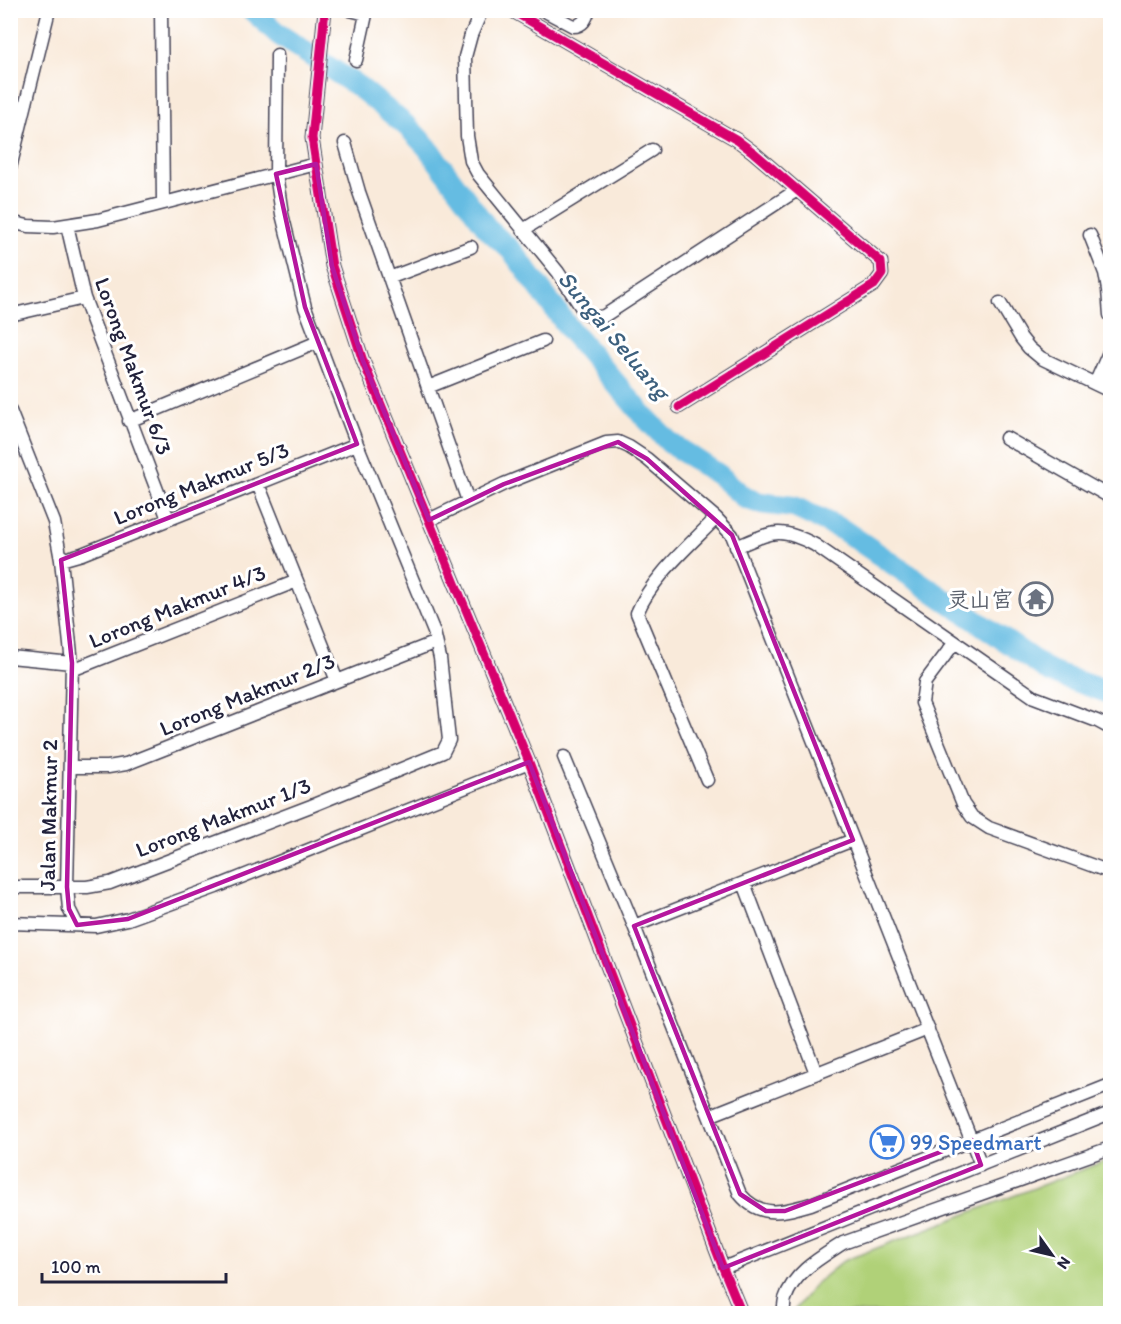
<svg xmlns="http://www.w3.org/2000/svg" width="1121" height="1324" viewBox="0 0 1121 1324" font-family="Itim,'LXGW WenKai TC',sans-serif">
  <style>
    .green { fill: #b0d178; stroke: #697a5a; stroke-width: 1.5 }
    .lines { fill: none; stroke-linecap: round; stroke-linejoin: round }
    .river { stroke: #65bce2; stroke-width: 22 }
    .street-casing { stroke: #424053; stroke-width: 15 }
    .street { stroke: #fff; stroke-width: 12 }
    .cycleway-casing { stroke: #fff; stroke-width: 13 }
    .cycleway { stroke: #d6006c; stroke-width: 9 }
    .marked { fill: none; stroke: #b5179e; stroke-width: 4.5; stroke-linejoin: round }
    .labels { text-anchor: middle; stroke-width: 6; stroke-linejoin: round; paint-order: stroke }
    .street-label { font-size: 22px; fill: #22223b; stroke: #fff }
    .worship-label { font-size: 22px; fill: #5b616d; stroke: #fff; text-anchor: end }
    .shop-label { font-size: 22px; fill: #366cbe; stroke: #fff; text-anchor: start }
    .water-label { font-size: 24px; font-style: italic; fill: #3d607e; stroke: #fff }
  </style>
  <rect width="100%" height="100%" fill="#fff"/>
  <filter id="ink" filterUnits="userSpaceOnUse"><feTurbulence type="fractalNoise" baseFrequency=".0167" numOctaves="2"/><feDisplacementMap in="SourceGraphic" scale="12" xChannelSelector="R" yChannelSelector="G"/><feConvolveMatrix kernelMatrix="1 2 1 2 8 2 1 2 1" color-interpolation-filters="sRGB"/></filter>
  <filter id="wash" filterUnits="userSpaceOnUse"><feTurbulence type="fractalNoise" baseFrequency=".008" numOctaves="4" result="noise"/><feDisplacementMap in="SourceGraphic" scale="24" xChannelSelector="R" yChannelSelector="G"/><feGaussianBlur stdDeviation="1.35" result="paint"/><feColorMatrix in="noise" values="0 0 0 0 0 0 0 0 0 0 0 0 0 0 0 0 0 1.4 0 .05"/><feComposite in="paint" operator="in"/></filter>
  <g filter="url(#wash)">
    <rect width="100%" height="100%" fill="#f9eada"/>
    <path class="green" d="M1110 1159V1313H792L815 1284 843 1261Z"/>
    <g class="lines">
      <path class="river" d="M252 10 278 34 359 87 408 127 427 147 488 229 513 252 571 331 642 414 670 443 719 475 745 498 760 503 794 507 843 530 1016 648 1050 672 1110 693"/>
    </g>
  </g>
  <g filter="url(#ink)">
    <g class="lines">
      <defs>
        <path id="street" d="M161 10 163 202
          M325 10 312 138 332 266 363 361 529 762 723 1268 742 1314
          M350 10 366 14
          M482 10 471 35 465 57 467 136 471 161 478 174 558 272 585 313 594 318 604 316 797 190
          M511 10 737 140 753 152 881 262 882 274 874 285 679 407
          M543 10 573 26C583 26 586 19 589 10
          M356 60 367 10
          M345 143 359 192 468 501
          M10 168 49 10
          M10 222 28 226 53 227 98 220 316 164
          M67 225 84 298 168 519
          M523 230 652 150
          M1090 235 1105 273 1108 290 1110 315
          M389 278 471 247
          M1000 303 1021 338 1029 348 1041 358 1110 391
          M10 315 84 298
          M1095 384 1110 350
          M428 387 543 341
          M10 411 54 522 61 560 72 663 67 887 69 909 77 925
          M129 421 318 342
          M1006 438 1110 497
          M258 484 337 681
          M429 520 504 484 606 443 618 442 629 447 647 459 716 518 732 535 853 840
          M736 547C772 532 779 526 815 545L1034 697 1097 721 1110 728
          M61 560 82 554 357 444
          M955 642 925 682 922 703 963 804 972 817 989 828 1110 872
          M10 657 72 663
          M72 670 297 581
          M564 757 634 926 740 1194C760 1219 784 1212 811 1204L1110 1085
          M70 767H108L126 764 436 642
          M707 780 637 613C652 577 689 546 716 518
          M744 883 816 1073
          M10 887H87L110 883 311 806 443 752 449 740 440 658 434 632 357 444 305 307 282 214 276 174 277 55
          M10 923 96 926 128 919 216 887 529 762
          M634 926 853 840 981 1165
          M709 1116 928 1029
          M723 1268 1110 1113
          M783 1314C784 1309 784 1303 785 1299 794 1272 820 1258 843 1243L1110 1148"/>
      </defs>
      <use href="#street" class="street-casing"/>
      <use href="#street" class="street"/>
      <defs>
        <path id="cycleway" d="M325 10 312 138 332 266 363 361 529 762 723 1268 742 1314
          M511 10 737 140 753 152 881 262 882 274 874 285 679 407"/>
      </defs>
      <use href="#cycleway" class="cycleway-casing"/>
      <use href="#cycleway" class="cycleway"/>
    </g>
  </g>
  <path class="marked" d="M316 164 332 266 363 361 429 520 504 484 618 442 647 459 732 535 853 840 634 926 740 1194 766 1211H785L972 1140 981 1165 723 1268 529 762 128 919 77 925 69 909 67 887 72 663 61 560 357 444 305 307 276 174Z"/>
  <defs>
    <symbol id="temple-ring" viewBox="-11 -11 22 22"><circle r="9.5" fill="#fff" stroke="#6b7280" stroke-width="1.5"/><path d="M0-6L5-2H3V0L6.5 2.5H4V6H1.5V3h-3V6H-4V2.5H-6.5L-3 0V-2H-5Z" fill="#6b7280"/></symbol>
    <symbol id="supermarket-ring" viewBox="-11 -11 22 22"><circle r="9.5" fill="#fff" stroke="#3f7fe0" stroke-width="1.5"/><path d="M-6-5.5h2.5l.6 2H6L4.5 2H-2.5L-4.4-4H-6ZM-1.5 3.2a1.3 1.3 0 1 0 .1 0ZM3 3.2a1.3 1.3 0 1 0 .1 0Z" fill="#3f7fe0"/></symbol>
  </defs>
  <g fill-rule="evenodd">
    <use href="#temple-ring" x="1017" y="580" width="38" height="38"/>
    <use href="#supermarket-ring" x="868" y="1123" width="38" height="38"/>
  </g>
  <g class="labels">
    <g class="street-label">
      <text transform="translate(134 366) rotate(70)" y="8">Lorong Makmur 6/3</text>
      <text transform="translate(201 483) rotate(-22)" y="8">Lorong Makmur 5/3</text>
      <text transform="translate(177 606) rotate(-22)" y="8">Lorong Makmur 4/3</text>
      <text transform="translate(247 694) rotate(-22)" y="8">Lorong Makmur 2/3</text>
      <text transform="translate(48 815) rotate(-89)" y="8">Jalan Makmur 2</text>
      <text transform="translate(223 817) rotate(-21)" y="8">Lorong Makmur 1/3</text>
    </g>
    <g class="worship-label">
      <text x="1013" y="607">灵山宫</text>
    </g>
    <g class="shop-label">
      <text x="910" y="1150">99 Speedmart</text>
    </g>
    <g class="water-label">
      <text transform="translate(614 335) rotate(50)" y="8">Sungai Seluang</text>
    </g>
  </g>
  <rect width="1121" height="1324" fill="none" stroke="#fff" stroke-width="36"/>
  <g transform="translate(1052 1255) rotate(124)" stroke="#ffffff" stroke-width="4.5" paint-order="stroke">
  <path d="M0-4.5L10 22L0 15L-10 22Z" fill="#22223b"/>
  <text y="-9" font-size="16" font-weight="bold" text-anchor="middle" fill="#22223b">N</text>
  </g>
  <path d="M42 1273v9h184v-9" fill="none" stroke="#22223b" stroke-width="3"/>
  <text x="51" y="1273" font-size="18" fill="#22223b" stroke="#ffffff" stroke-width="4.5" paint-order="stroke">100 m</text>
</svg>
